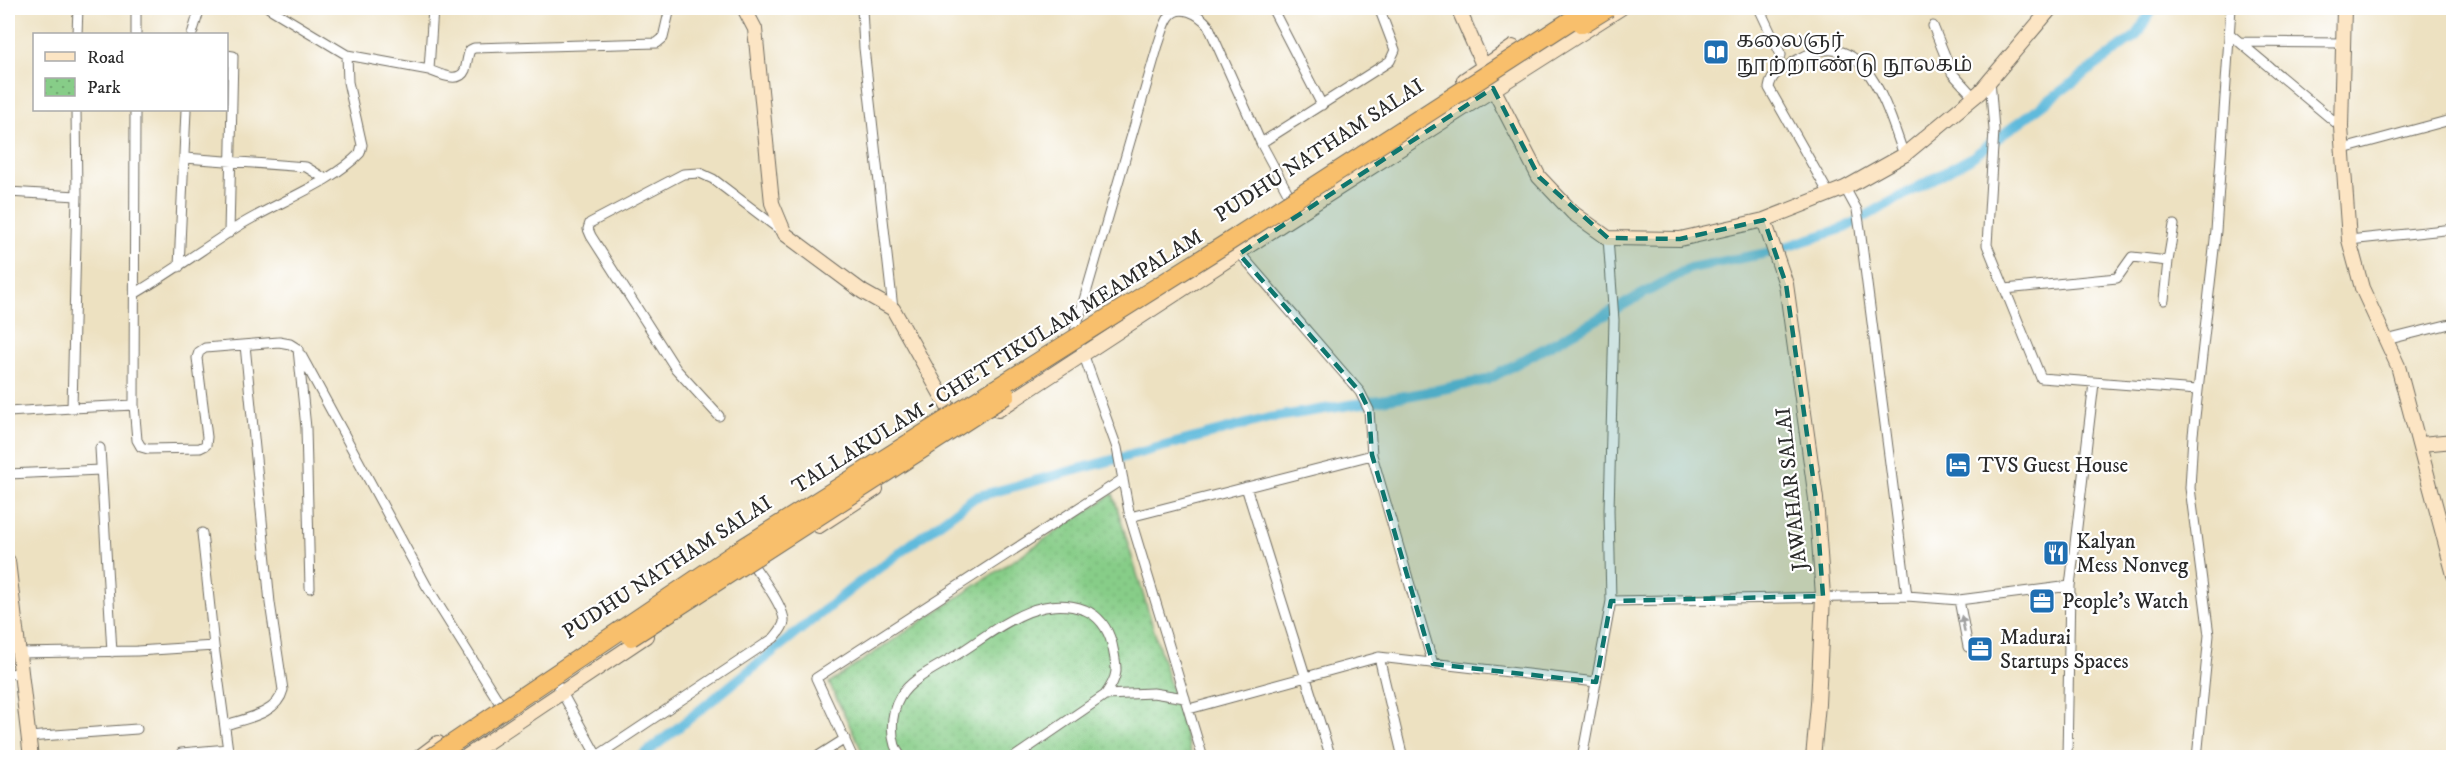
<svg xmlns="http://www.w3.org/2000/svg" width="2461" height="765" viewBox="0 0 2461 765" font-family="'IM FELL DW Pica','Noto Serif Tamil',serif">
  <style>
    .park { fill: url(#park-dots); stroke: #597c5a; stroke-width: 1.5 }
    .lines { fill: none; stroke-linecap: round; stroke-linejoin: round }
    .canal { stroke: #5ebadc; stroke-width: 10 }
    .street-casing { stroke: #6f6b60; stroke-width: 11 }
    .secondary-casing { stroke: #6f6b60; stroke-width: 16 }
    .street { stroke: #fff; stroke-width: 9 }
    .secondary { stroke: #fce5c4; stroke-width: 14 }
    .highway-bridge-casing { stroke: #6f6b60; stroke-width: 20; stroke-linecap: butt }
    .highway-bridge { stroke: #f8bf6c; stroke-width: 18 }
    .oneway { fill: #a0a0a0 }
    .marked { fill: #0f766e; fill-opacity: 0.2; stroke: #0f766e; stroke-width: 4.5; stroke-dasharray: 12 8; stroke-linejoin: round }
    .labels { text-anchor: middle; stroke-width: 4.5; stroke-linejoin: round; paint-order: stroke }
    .poi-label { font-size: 21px; fill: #2b2b2b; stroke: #fff; text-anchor: start }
    .street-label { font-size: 21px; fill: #2b2b2b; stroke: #fff }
  </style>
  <defs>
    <pattern id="park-dots" width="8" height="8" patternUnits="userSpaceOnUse" patternTransform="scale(1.5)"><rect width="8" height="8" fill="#87cd88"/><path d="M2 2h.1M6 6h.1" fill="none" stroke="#75b076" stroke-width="1.8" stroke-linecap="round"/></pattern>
  </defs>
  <rect width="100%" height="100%" fill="#fff"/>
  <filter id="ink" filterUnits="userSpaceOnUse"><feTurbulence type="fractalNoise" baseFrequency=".0167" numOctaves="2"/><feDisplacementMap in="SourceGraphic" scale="12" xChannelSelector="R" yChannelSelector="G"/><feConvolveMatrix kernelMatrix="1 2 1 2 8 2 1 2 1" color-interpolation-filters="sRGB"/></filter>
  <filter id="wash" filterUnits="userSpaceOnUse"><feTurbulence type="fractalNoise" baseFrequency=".008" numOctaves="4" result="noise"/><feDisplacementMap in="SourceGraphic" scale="24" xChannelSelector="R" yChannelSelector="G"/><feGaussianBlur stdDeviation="1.35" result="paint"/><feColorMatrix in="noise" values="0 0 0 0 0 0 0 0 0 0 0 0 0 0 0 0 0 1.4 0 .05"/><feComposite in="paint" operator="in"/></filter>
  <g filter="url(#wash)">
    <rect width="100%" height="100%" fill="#ede1c1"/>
    <path class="park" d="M1113 494 1192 757H865L829 683Z"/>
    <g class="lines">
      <path class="canal" d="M640 758 856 585 975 497 1269 418 1412 395 1487 380 1690 268 1767 253 1844 228 1971 158 2137 35 2152 8"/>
    </g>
  </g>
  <g filter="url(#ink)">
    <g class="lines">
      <defs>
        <path id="street" d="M269 8 347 55 429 70 433 8
          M862 8 864 48 893 309
          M1272 8 1322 105
          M1759 8 1781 55
          M1933 26 1952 73 1974 97
          M77 34 78 8
          M136 34V8
          M192 34 200 8
          M2231 35 2341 127
          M2239 42 2344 43
          M226 55 233 56 229 233
          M429 70C440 74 459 84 465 70 467 64 467 57 470 50L474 48 657 43 663 38 670 8
          M1990 79 1994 130 1987 245 2041 378 2197 390
          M76 110 77 196
          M1261 143 1390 61 1395 50 1379 8
          M2343 149 2454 119
          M185 158 306 167 324 178
          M1845 188 1857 210 1860 229 1907 596
          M8 192 77 196 72 408 8 412
          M1829 194 1769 88C1771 73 1784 68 1797 60 1865 20 1887 108 1904 155
          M2349 240 2454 229
          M1237 250 1360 392 1369 410 1372 455
          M179 267 186 110
          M2005 289 2117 278 2132 257 2168 261 2174 225
          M136 293C171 272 203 249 237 227 273 204 332 183 360 153L362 145 348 82 347 55
          M2164 300 2168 261
          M2386 340 2454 323
          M301 355 426 585 499 702
          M134 405 137 440 141 447 148 449 200 448 206 445 207 437 197 358 199 352 205 348 279 342 290 344 298 349 306 428 310 588
          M72 408 134 405 135 110
          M719 416 676 369 591 236 588 229 590 223 683 174 700 173 713 179 784 233
          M100 448 112 652
          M8 474 101 470
          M1246 487 1331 758
          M1130 517 1372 455 1433 664
          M202 533 214 646
          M1959 600 1968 647
          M1611 601 1907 596 1959 600 2070 586
          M18 653 137 651 214 646 229 758
          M1379 657 1403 758
          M551 673 598 758
          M8 674 20 673
          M1105 695 1153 693 1185 698
          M1189 709 1379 657 1596 682
          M226 725C247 718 277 714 283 690L270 603 245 345
          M28 737 137 729
          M181 753 228 749
          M597 756 774 638C778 633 783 628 784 622 785 607 757 571 748 558
          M815 758 845 739
          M853 758 816 678 1123 479
          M902 758C889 743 890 714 900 697 911 678 940 666 958 654 996 630 1038 592 1085 610 1099 616 1108 629 1112 644 1117 668 1120 674 1105 695L1013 758
          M1203 758 1130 517 1117 448 1075 331 1158 45C1161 37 1164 24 1169 17 1179 2 1200 15 1208 25L1261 143 1289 195
          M1582 758 1611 601 1609 510 1614 320 1608 238
          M2067 758 2070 586 2094 383
          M2197 758 2209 635 2190 488 2193 435 2216 231 2231 8"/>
        <path id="secondary" d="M744 8 755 29 772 203 785 234 863 292 893 309 957 423
          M1458 8 1493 88 1539 177 1573 213 1608 238 1680 239 1764 220 1845 188 1904 155 1980 92 2051 8
          M2344 8 2341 127 2349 240 2362 288 2398 366 2454 575
          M1464 80 1513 47
          M1764 220 1786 284 1816 499 1823 596 1818 704 1813 758
          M998 410 1287 221 1621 8
          M2421 444 2454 441
          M819 526 876 489
          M8 561 31 758
          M418 758 438 743
          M464 758 646 636"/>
      </defs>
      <use href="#street" class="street-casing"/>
      <use href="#secondary" class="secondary-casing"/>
      <use href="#street" class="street"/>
      <use href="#secondary" class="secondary"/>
      <defs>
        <path id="highway-bridge" d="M1582 24 1608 8
          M631 637 1006 395
          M431 758 741 549 1227 243 1590 8"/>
      </defs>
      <use href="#highway-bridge" class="highway-bridge-casing"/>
      <use href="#highway-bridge" class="highway-bridge"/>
    </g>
    <defs><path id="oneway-solid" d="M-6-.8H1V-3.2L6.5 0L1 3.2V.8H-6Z" transform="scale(1.5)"/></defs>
    <use class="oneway" href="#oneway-solid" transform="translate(1963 624) rotate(-101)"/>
  </g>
  <path class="marked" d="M1493 88 1539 177 1608 238 1680 239 1764 220 1786 284 1816 499 1823 596 1611 601 1596 682 1433 664 1372 455 1369 410 1360 392 1239 254Z"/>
  <defs>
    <symbol id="library-square" viewBox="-11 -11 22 22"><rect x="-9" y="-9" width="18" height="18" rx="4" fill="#1f6fb2" stroke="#fff"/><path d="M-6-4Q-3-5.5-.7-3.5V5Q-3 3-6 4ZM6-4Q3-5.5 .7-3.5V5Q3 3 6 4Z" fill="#fff"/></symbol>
    <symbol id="hotel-square" viewBox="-11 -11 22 22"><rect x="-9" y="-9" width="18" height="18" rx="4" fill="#1f6fb2" stroke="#fff"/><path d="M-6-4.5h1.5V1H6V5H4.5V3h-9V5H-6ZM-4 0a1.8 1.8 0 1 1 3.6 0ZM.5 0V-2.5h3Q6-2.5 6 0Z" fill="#fff"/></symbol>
    <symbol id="restaurant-square" viewBox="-11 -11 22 22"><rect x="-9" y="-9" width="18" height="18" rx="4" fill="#1f6fb2" stroke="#fff"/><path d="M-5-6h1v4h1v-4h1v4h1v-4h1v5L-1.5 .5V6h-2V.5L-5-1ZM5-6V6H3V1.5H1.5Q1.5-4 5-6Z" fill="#fff"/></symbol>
    <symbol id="office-square" viewBox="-11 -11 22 22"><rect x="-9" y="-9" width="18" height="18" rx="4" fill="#1f6fb2" stroke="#fff"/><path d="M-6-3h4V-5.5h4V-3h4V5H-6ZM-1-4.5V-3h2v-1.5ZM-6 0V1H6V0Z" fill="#fff"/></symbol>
  </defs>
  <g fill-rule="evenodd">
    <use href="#library-square" x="1701" y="37" width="30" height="30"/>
    <use href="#hotel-square" x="1943" y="450" width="30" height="30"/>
    <use href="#restaurant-square" x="2041" y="538" width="30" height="30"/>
    <use href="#office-square" x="2027" y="586" width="30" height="30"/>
    <use href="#office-square" x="1965" y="634" width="30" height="30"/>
  </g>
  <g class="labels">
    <g class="poi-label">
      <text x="1736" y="47">கலைஞர்<tspan x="1736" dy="24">நூற்றாண்டு நூலகம்</tspan></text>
      <text x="1978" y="472">TVS Guest House</text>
      <text x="2076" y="548">Kalyan<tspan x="2076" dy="24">Mess Nonveg</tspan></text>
      <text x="2062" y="608">People's Watch</text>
      <text x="2000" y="644">Madurai<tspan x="2000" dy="24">Startups Spaces</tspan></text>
    </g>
    <g class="street-label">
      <text transform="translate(1319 150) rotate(-33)" y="7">PUDHU NATHAM SALAI</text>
      <text transform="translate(997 361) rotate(-32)" y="7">TALLAKULAM - CHETTIKULAM MEAMPALAM</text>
      <text transform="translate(1791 489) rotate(-96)" y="7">JAWAHAR SALAI</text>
      <text transform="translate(667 567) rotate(-33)" y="7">PUDHU NATHAM SALAI</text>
    </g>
  </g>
  <rect width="2461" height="765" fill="none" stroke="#fff" stroke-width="30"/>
  <rect x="33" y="33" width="195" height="78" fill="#ffffff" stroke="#aaaaaa" stroke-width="1.5"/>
  <rect x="45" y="52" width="30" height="9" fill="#fce5c4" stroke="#aaaaaa" stroke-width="1.5"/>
  <text x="87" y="63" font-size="18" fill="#2b2b2b">Road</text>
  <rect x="45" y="78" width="30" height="18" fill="url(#park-dots)" stroke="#aaaaaa" stroke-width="1.5"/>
  <text x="87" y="93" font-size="18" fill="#2b2b2b">Park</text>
</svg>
